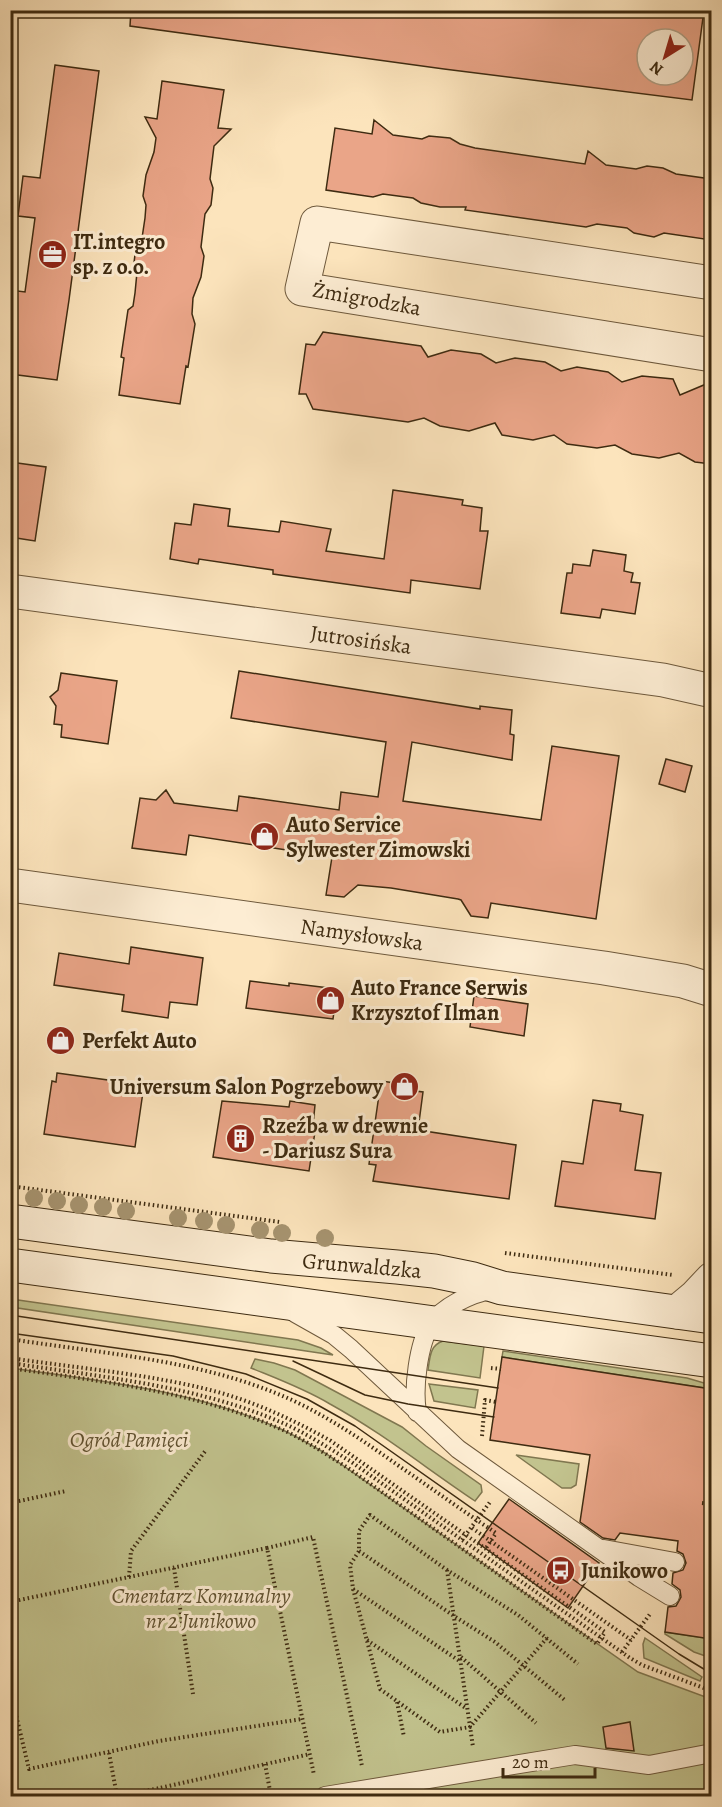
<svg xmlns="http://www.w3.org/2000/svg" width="722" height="1807" viewBox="0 0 722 1807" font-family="Alegreya,serif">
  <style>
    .green { fill: #c2c38e; stroke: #807750; stroke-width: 1.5 }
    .building { fill: #eaa588; stroke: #3e2b11; stroke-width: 1.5; fill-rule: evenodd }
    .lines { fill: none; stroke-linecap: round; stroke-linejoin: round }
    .lane-casing { stroke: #6e593c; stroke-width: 20 }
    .street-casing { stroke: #6e593c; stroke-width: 35 }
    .secondary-casing { stroke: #3e2b11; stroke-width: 35 }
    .path { stroke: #3e2b11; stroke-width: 4; stroke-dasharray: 1.5 3; stroke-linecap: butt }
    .lane { stroke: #fdedd3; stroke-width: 18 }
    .street { stroke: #fdedd3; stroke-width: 33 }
    .secondary { stroke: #fdedd3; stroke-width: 33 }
    .tram { stroke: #3e2b11; stroke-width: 1.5 }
    .tree { fill: #a6936f }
    .labels { text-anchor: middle; stroke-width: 6; stroke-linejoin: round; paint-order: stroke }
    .poi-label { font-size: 22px; font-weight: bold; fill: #3e2b11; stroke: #fdedd3; text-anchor: start }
    .street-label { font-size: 22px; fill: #3e2b11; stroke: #fdedd3 }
    .park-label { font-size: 22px; font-style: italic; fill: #5f5130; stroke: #fdedd3 }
  </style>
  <rect width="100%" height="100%" fill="#fce4bc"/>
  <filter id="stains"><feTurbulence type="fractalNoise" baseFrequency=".00333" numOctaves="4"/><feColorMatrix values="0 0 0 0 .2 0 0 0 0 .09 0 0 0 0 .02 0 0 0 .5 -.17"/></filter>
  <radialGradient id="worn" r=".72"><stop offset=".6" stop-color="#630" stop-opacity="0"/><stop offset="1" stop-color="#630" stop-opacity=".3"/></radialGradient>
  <path class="green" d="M11 1299 298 1340 321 1348 333 1355 11 1307Z
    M443 1341 484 1346 480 1378 428 1370C430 1357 430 1345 443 1341Z
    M503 1351 687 1378 711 1385V1389L502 1357Z
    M255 1359 274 1363 295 1370 402 1427 426 1446 481 1485 482 1492 475 1501C427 1469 381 1432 330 1404 305 1389 278 1379 251 1368Z
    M11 1368C99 1381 193 1390 276 1427 293 1434 309 1444 325 1453L638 1672 711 1699V1796H11Z
    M429 1384 478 1390 475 1408 434 1401Z
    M516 1455 579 1464 576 1485 571 1488H562Z
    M665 1632 711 1639V1658L694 1652 665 1634Z
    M645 1638 702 1677 700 1681 644 1658 643 1644Z"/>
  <path class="building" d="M131 10H704L692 100 444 69 130 26ZM647 39H683V75H647Z
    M55 65 99 71 69 300 57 380 10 374V290L25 292 35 218 18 216 23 176 40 178Z
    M162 81 224 90 218 128 231 129 214 146 210 179 213 188 211 205 205 214 204 222 201 247 204 256 201 277 193 298 192 314 195 324 188 367 186 366 180 404 119 395 124 358 121 357 128 310 133 306 135 293 137 272 134 263 136 246 142 238 145 218 146 205 143 196 146 175 154 152 156 138 145 117 157 119Z
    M374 120 393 135 422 139 429 136 450 138 460 144 475 148 585 164 588 151 606 165 636 169 647 166 663 168 676 174 711 179V240L664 233 654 237 634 233 627 228 597 224 586 227 465 210 466 207H440L421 203 413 198 383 194 373 197 326 190 335 128 372 134Z
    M323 332 421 346 428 357 451 350 481 354 496 363 515 358 545 362 561 371 577 367 608 372 622 382 642 376 673 379 680 395 711 382V464L695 462 679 453 659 458 632 454 615 445 597 448 567 444 554 435 533 440 502 435 495 423 469 431 440 426 424 418 408 422 313 409 306 394H299L306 344 315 345Z
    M10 462 46 467 35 541 10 537Z
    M393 490 463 500 462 505 482 508 480 531H488L480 589 411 580 410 593 273 574V570L199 559 198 564 170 559 175 523 191 525 194 504 230 509 228 526 279 532 281 521 331 529 326 551 384 559Z
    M593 550 626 555 624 571 633 573 631 582 640 583 635 614 602 609 600 618 561 613 567 573H572L573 564 590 566Z
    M239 671 480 709V706L512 710 510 734 514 735 512 760 412 742 403 801 541 820 552 746 619 756 596 919 491 903 488 918 471 916 461 900 458 899 391 888 358 885 344 897 326 895 332 857 189 835 186 855 132 848 140 798 156 800 166 790 174 803 237 811 239 796 339 810 341 792 378 797 386 742 231 718Z
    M61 673 117 681 108 744 61 737 62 725 54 724 56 706 50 697 58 690Z
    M666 759 692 766 685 792 659 784Z
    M131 947 203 958 197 1005 170 1002 168 1018 122 1011 124 995 54 985 59 953 129 964Z
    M250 981 289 986V983L337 989 333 1019 246 1008Z
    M474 996 528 1004 524 1036 470 1027Z
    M57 1073 144 1085 135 1147 44 1134 52 1081 56 1082Z
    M381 1081 409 1085 408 1090 423 1092 418 1130 516 1145 509 1199 373 1181 376 1165 369 1164Z
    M593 1100 621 1104 620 1111 643 1115 635 1170 661 1173 655 1219 555 1206 562 1161 583 1164Z
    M222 1101 289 1107 290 1101 315 1105 313 1125H316L309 1171 213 1157Z
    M502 1357 711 1389V1639L665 1632 668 1607 676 1606 681 1597 680 1590 672 1584 673 1573 683 1570 686 1563 683 1554 677 1551 678 1541 620 1533 615 1540 603 1538 580 1522 590 1455 490 1440Z
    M509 1499 599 1563 568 1608 478 1543Z
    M630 1722 634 1751 606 1748 603 1727Z"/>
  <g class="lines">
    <defs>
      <path id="lane" d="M295 1313 334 1335 351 1349 458 1449 639 1577 670 1596
        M417 1412C413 1389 418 1344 431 1324 443 1307 471 1293 491 1290
        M604 1549 675 1562
        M325 1796 575 1755 649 1765 712 1753"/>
      <path id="street" d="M712 283 317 223 302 289 712 355
        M10 591 663 680 712 691
        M10 885 604 968 683 981 712 990
        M677 1312 695 1297 712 1279"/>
      <path id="secondary" d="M10 1221 271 1256 397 1267 434 1271 473 1279 502 1288 712 1317
        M10 1265 712 1361"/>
    </defs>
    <use href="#lane" class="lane-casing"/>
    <use href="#street" class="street-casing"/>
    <use href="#secondary" class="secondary-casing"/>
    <path class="path" d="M10 1186 280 1222
      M505 1253 673 1275
      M10 1339C105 1354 206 1360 294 1401 332 1419 365 1442 399 1466 431 1488 463 1511 496 1533L486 1548
      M10 1358C77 1368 149 1374 214 1391 255 1402 294 1420 331 1441L605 1632 597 1644 348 1468C324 1453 301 1437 276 1427 192 1391 99 1381 10 1368
      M10 1363C101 1377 193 1385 278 1421 303 1431 327 1447 350 1461L630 1658 642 1665 712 1691
      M491 1368 501 1369
      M482 1436 485 1400 496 1402
      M10 1503 66 1491
      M702 1503 712 1504
      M472 1528 631 1640
      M462 1540 490 1502
      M267 1548 313 1537 362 1766
      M359 1551 454 1616 495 1642 566 1701
      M174 1568 193 1694
      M447 1570 473 1747
      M129 1577 131 1551 206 1450
      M353 1589 461 1662
      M10 1602 267 1548 314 1775
      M547 1638 470 1727 440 1732 380 1689 353 1589 350 1565 359 1551V1531L370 1515 447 1570 518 1615 578 1664
      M367 1640 467 1709
      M622 1652 650 1614
      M461 1657 536 1723
      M10 1690 29 1769 159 1741 302 1719
      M397 1702 404 1737
      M109 1753 117 1796
      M265 1764 271 1796
      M117 1796 160 1788
      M161 1796 160 1788 310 1754"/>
    <use href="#lane" class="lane"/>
    <use href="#street" class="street"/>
    <use href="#secondary" class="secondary"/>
    <path class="tram" d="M10 1315 498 1388
      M10 1333 173 1356 246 1374 307 1399 355 1426 679 1654 712 1674
      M293 1361 365 1395 408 1404 494 1417"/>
  </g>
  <g class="tree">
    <circle cx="34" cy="1198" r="9"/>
    <circle cx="57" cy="1201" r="9"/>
    <circle cx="79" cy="1205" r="9"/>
    <circle cx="103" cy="1207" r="9"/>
    <circle cx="126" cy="1211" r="9"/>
    <circle cx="178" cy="1218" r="9"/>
    <circle cx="204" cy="1221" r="9"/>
    <circle cx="226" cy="1225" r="9"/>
    <circle cx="260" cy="1230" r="9"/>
    <circle cx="282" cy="1233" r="9"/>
    <circle cx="325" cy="1238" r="9"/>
  </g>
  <defs>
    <symbol id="office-disc" viewBox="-11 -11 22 22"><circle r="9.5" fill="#8f2418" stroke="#fdedd3"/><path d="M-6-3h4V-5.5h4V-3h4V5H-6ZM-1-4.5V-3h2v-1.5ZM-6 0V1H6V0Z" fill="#fff"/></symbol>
    <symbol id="shop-disc" viewBox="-11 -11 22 22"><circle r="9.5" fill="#8f2418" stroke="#fdedd3"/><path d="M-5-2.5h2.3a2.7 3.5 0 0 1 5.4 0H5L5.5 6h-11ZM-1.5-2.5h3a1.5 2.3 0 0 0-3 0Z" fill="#fff"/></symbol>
    <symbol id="building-disc" viewBox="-11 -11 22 22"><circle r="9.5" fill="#8f2418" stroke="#fdedd3"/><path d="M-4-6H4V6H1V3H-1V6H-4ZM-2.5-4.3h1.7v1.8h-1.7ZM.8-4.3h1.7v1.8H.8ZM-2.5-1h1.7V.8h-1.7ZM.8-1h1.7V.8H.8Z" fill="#fff"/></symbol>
    <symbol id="bus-disc" viewBox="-11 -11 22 22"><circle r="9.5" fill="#8f2418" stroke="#fdedd3"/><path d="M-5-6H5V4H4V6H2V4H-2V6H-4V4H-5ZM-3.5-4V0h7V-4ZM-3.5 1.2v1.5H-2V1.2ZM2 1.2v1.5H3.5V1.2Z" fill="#fff"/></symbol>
  </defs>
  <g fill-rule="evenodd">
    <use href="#office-disc" x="36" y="238" width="33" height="33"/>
    <use href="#shop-disc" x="248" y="820" width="33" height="33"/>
    <use href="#shop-disc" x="314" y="984" width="33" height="33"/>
    <use href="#shop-disc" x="44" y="1024" width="33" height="33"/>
    <use href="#shop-disc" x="388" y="1070" width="33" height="33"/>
    <use href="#building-disc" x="224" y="1122" width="33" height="33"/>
    <use href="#bus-disc" x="544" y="1554" width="33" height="33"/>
  </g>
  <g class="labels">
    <g class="poi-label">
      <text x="73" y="249">IT.integro<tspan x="73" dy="25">sp. z o.o.</tspan></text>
      <text x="286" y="832">Auto Service<tspan x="286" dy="25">Sylwester Zimowski</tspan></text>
      <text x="351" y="995">Auto France Serwis<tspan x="351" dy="25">Krzysztof Ilman</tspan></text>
      <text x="82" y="1048">Perfekt Auto</text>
      <text x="383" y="1094" text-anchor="end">Universum Salon Pogrzebowy</text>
      <text x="262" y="1133">Rzeźba w drewnie<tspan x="262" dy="25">- Dariusz Sura</tspan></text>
      <text x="581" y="1578">Junikowo</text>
    </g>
    <g class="street-label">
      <text transform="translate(367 298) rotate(10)" y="8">Żmigrodzka</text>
      <text transform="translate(361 639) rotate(8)" y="8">Jutrosińska</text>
      <text transform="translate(362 934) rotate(8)" y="8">Namysłowska</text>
      <text transform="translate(362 1265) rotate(5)" y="8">Grunwaldzka</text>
    </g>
    <g class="park-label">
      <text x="129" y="1447">Ogród Pamięci</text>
      <text x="201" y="1603">Cmentarz Komunalny<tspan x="201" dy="25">nr 2 Junikowo</tspan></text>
    </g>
  </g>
  <rect width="722" height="1807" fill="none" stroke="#fce4bc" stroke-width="36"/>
  <rect x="12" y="12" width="698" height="1783" fill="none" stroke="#3e2b11" stroke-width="3"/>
  <rect x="18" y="18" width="686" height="1771" fill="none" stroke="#3e2b11" stroke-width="1.5"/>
  <g transform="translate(665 57) rotate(217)"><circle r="28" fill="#fdedd3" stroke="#b19f85" stroke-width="1.5"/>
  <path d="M0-4.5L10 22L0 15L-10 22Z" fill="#8f2418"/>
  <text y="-9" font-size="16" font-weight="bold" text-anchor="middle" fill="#3e2b11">N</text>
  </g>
  <path d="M503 1768v9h92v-9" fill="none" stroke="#3e2b11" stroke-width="3"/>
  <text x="512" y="1768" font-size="18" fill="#3e2b11" stroke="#fdedd3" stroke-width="4.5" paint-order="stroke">20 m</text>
  <rect width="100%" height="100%" filter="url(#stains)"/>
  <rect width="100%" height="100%" fill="url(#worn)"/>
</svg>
